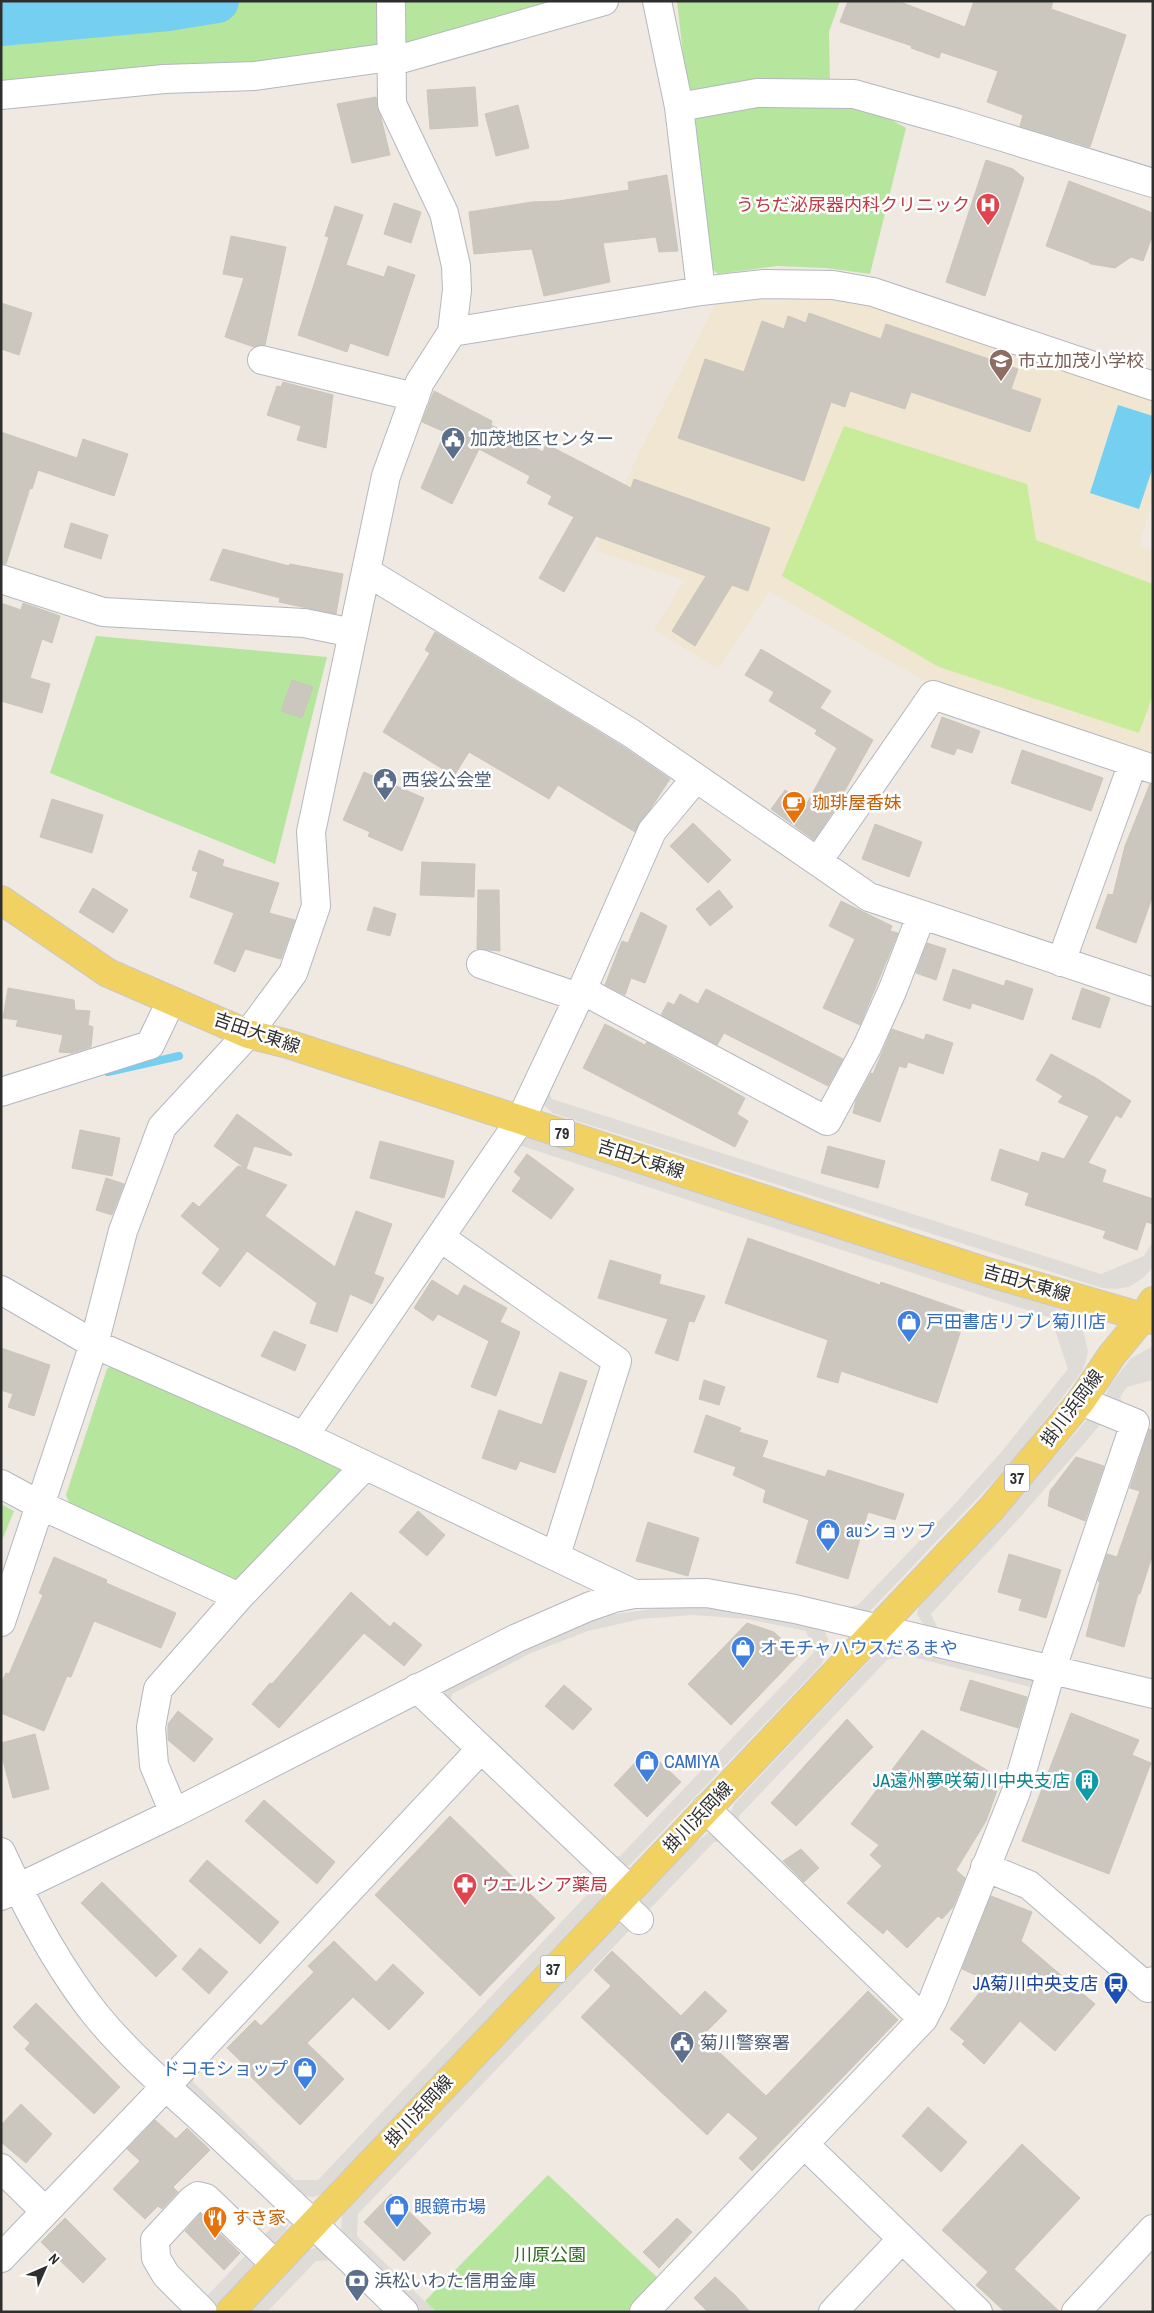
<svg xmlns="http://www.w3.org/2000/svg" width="1154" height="2313" viewBox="0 0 1154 2313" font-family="'Archivo Narrow','Noto Sans JP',sans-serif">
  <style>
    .education { fill: #f0e6d1 }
    .green { fill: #b6e59e }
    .pitch { fill: #c9ec9a }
    .plaza { fill: #dfdcd8 }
    .water { fill: #75cff0 }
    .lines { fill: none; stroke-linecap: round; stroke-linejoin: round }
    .stream { stroke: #75cff0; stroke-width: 8 }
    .river { stroke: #75cff0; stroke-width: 44 }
    .building { fill: #cbc7bf; stroke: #cbc5ba }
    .minor-casing { stroke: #b4b7c1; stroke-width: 30 }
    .major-casing { stroke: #c9c9c9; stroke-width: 30 }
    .minor { stroke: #fff; stroke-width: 28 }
    .major { stroke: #f2d163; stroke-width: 28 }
    .labels { text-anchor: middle; stroke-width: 5; stroke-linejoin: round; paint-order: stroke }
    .shield { fill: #fff; stroke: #6d6d6d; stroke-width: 1 }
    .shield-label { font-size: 16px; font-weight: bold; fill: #2e2e2e }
    .health-label { font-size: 18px; fill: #be3a42; stroke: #fff; text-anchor: end }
    .education-label { font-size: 18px; fill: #785e54; stroke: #fff; text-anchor: start }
    .service-label { font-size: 18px; fill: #4e5e75; stroke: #fff; text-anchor: start }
    .food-label { font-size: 18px; fill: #c56008; stroke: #fff; text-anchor: start }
    .street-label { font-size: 18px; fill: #2e2e2e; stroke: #fff }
    .shop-label { font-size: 18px; fill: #366cbe; stroke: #fff; text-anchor: start }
    .culture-label { font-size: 18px; fill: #0d838f; stroke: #fff; text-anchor: end }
    .transit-label { font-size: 18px; fill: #164399; stroke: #fff; text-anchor: end }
    .park-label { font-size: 18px; fill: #2c6e1b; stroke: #fff }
  </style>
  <rect width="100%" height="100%" fill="#efe9e1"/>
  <path class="education" d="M768 298 846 301 876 308 1153 401V500L1139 545 1153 550V760L928 683 769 591 718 669 654 629 685 580 595 550 639 453 715 305Z"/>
  <path class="green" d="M1 1H604L412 56 1 90Z
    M677 1H840L829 32 830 86 906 128 870 274 826 268 777 266 718 274 707 265Z
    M96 636 327 657 275 864 50 773Z
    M118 1361 341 1465 343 1477 234 1583 70 1505 66 1495 107 1369Z
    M1 1504 14 1511 1 1543Z
    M548 2175 660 2280 631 2312H436L425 2301Z"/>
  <path class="pitch" d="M844 426 1027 484 1036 540 1153 584V695L1139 733 939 667 782 576Z"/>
  <path class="plaza" d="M546 1087 552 1099 1101 1274 1144 1256 1153 1241V1267L1143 1278 1129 1287 1116 1289 1102 1288 552 1113 542 1103Z
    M528 1135 1054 1306 1073 1316 1083 1330 1088 1351 1086 1361 1082 1371 1062 1398 1010 1464 873 1608 867 1614 845 1608 858 1605 952 1507 1003 1450 1068 1369 1051 1318 522 1146 513 1148 520 1138Z
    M1153 1346V1380L1127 1387 1120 1397 1126 1411 1109 1401 1106 1395 1109 1387 1130 1359Z
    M1090 1416 1107 1420 1100 1425 1023 1514 931 1614 938 1629 926 1628 917 1614 919 1607 995 1525Z
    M682 1605 726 1606 814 1624 824 1630 828 1639V1649L821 1665 630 1865 623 1867 606 1857 620 1856 814 1652 806 1631 747 1619 693 1615 641 1619 588 1631 531 1653 452 1694 450 1707 444 1696 446 1688 575 1625 609 1615Z
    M895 1647 1032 1678 1036 1683V1695L1030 1687 905 1655 887 1660 739 1816V1829L730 1814 734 1804 877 1652 887 1648Z
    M708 1833H715L726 1842H714L358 2214 357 2236 436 2312H419L349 2246 341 2232 342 2215 630 1911 695 1843Z
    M596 1870 607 1883 604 1895 322 2194 313 2197 302 2196 184 2088 193 2069V2082L295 2180H318L597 1884Z
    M276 2204 287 2215 289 2223 286 2230 211 2312H192L275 2224Z
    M318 2247 335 2260 316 2261 267 2312H247L308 2250Z"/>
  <path class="water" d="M1118 405 1153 416V467L1139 509 1090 493Z"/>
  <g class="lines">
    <path class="stream" d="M108 1072 179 1056"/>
    <path class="river" d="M1 24 168 9 217 1"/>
  </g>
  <path class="building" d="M848 1H898L965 27 974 1H1053L1051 9 1126 35 1090 147 1020 126 1023 115 987 102 998 71 941 52 939 58 911 48 912 46 840 22Z
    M475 87 478 126 430 129 427 90Z
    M376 97 390 155 352 163 337 104Z
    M518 105 529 148 496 156 485 114Z
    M986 160 1013 169 1024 178 985 296 946 282Z
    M667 175 678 251 659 252 656 237 603 243 610 282 544 296 532 249 474 254 469 212 532 202 559 201 629 190 628 182Z
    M1069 181 1153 213V234L1143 261 1131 257 1115 268 1091 264 1088 262 1046 246Z
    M394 203 421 212 411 243 384 234Z
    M335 206 363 215 346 265 384 277 388 266 415 275 388 356 350 343 347 352 298 335 329 237 325 236Z
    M231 236 286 247 265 345 254 347 225 337 244 278 223 274Z
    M1 303 32 313 19 355 1 349Z
    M809 313 881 339 886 324 1018 369 1011 389 1041 399 1030 432 911 392 905 409 850 391 845 407 831 402 804 481 678 438 705 359 744 372 762 321 784 329 788 316 806 323Z
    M283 382 333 395 326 448 297 440 301 426 267 415 277 386 281 387Z
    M434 391 492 421 491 425 543 452 546 444 631 488 634 479 770 528 748 591 732 585 695 646 672 631 706 576 596 536 564 592 539 578 574 517 548 504 552 496 527 483 530 476 479 449 452 504 421 488 445 432 422 422Z
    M1 432 77 458 83 439 128 454 114 496 38 470 32 489 30 488 6 564H1Z
    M71 523 108 535 101 559 64 547Z
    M223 549 289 566 290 564 343 574 336 614 279 602 280 598 210 580Z
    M1 603 21 610 23 603 60 616 52 643 42 639 30 678 50 684 42 713 1 701Z
    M435 632 622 746 670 779 635 832 558 785 549 799 469 752 454 776 383 732 430 653 425 650Z
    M761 649 831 691 820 708 873 740 834 810 814 840 771 809 785 790 806 805 837 748 815 734 817 730 769 701 774 692 745 675Z
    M292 680 313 687 302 718 281 711Z
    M942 717 980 731 972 753 957 748 954 755 931 747Z
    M1022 750 1103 778 1091 811 1011 783Z
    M364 772 424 798 402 851 368 836 370 832 343 820Z
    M1150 784H1153V895L1136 943 1096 928 1108 894 1113 895 1125 846Z
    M52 799 103 815 92 853 40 837Z
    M693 823 731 860 708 883 670 846Z
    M875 824 922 842 909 877 862 859Z
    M199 850 224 860 222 866 279 883 269 913 295 920 281 959 245 949 235 972 214 963 234 913 190 897 198 872 192 870Z
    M422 862 475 864 474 897 420 895Z
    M93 888 128 910 113 933 79 912Z
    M478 890H499L500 951 477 949Z
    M719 890 733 907 710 926 696 909Z
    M841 901 892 926 890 931 898 933 860 1025 823 1008 855 939 829 926Z
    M374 907 396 914 390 936 367 930Z
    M641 912 667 926 645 983 631 978 625 995 605 985 622 941 628 943Z
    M927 943 946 949 936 980 916 973Z
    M953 969 1004 986 1006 980 1033 989 1023 1020 972 1003 970 1009 943 1000Z
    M8 988 74 1000 75 1010 90 1011 88 1025 93 1027 91 1047 72 1053 59 1052 63 1035 16 1026 18 1020 3 1018Z
    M1082 988 1110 998 1100 1028 1072 1019Z
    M706 989 843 1059 828 1086 724 1033 717 1045 661 1015 668 1002 674 1005 680 994 698 1004Z
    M605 1024 645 1045 647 1042 745 1098 737 1114 748 1121 735 1147 583 1068Z
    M892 1029 924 1040 926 1034 953 1043 943 1074 908 1062 906 1068 899 1066 880 1122 853 1113 856 1100 871 1073 873 1074Z
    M1051 1054 1096 1078 1131 1101 1121 1118 1116 1115 1088 1163 1106 1170 1102 1182 1153 1199V1224L1146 1222 1137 1250 1103 1238 1106 1231 1025 1205 1029 1193 991 1180 1000 1149 1039 1162 1042 1152 1064 1159 1089 1116 1058 1102 1063 1096 1036 1080Z
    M237 1114 292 1154 291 1156 254 1146 246 1169 287 1185 265 1216 335 1267 356 1211 392 1224 374 1274 384 1278 372 1304 350 1294 337 1332 310 1323 317 1303 247 1251 220 1287 202 1273 220 1249 181 1216 193 1202 199 1207 238 1166 245 1168 214 1146Z
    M80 1130 120 1138 112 1176 72 1168Z
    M380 1141 454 1161 444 1198 370 1178Z
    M828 1146 885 1161 878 1188 821 1173Z
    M527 1154 574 1189 551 1219 512 1191 521 1178 514 1172Z
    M106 1178 124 1184 112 1215 96 1210Z
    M748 1238 880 1285 881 1282 967 1312 937 1403 841 1371 838 1383 817 1377 828 1340 725 1303Z
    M610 1260 661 1275 659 1284 705 1296 694 1322 689 1321 678 1361 655 1353 668 1319 598 1298Z
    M432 1280 458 1296 464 1285 507 1308 500 1322 520 1332 496 1396 471 1387 489 1341 438 1314 433 1321 414 1308Z
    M274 1331 306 1345 295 1371 261 1356Z
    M1 1348 50 1365 34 1416 8 1407 13 1394 1 1390Z
    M560 1372 587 1381 555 1473 520 1461 516 1470 482 1458 499 1410 542 1425Z
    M704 1380 725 1387 719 1405 699 1399Z
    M706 1415 741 1428 739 1432 768 1441 762 1457 825 1477 828 1470 904 1494 895 1520 868 1512 848 1579 796 1563 809 1520 763 1502 766 1490 733 1475 736 1467 694 1452Z
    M1149 1429 1153 1430V1553L1140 1594H1138L1124 1647 1086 1636 1100 1582 1098 1581 1107 1554 1117 1557 1140 1491 1130 1488Z
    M1076 1457 1104 1466 1085 1521 1048 1506 1050 1491Z
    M418 1511 445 1535 427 1556 399 1532Z
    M648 1522 699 1538 688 1576 636 1561Z
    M1009 1554 1061 1570 1046 1618 1019 1610 1022 1599 998 1592Z
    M54 1557 107 1580 106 1583 176 1613 161 1648 94 1621 71 1677 67 1676 44 1731 1 1713V1684L6 1673 9 1674 43 1595 39 1593Z
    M351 1592 390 1627 394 1622 422 1645 404 1666 364 1633 279 1728 252 1704 270 1683 272 1684Z
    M747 1623 774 1632 798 1655 731 1725 688 1684Z
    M970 1680 1027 1697 1018 1728 960 1710Z
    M564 1685 592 1709 573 1730 545 1706Z
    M178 1711 213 1739 194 1762 168 1740V1724Z
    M1071 1713 1139 1740 1132 1755 1151 1763 1109 1874 1022 1841Z
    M847 1719 873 1747 796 1826 771 1803Z
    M922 1730 1001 1779 986 1821 956 1870 965 1878 953 1907 942 1919 938 1916 907 1948 887 1929 883 1934 847 1903 882 1866 870 1855 879 1845 851 1824Z
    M35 1734 49 1789 13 1798 1 1753V1743Z
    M647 1750 681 1782 647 1817 614 1785Z
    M264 1800 335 1862 317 1884 245 1821Z
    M450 1816 555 1918 480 1996 375 1895Z
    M801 1849 819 1868 804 1882 783 1861Z
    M207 1860 279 1922 260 1944 189 1881Z
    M102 1882 177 1956 156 1977 81 1903Z
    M991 1896 1032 1912 1021 1941 1095 2004 1055 2051 1020 2021 984 2064 962 2044 965 2041 950 2029 989 1981 962 1969Z
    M334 1941 376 1982 393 1964 424 1993 389 2030 353 1997 307 2043 344 2079 300 2125 248 2074 251 2071 227 2048 255 2020 261 2026 314 1972 308 1966Z
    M200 1948 228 1972 209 1994 182 1969Z
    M612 1951 681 2016 705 1991 727 2011 702 2036 766 2096 868 1991 898 2020 752 2171 739 2158 758 2138 728 2112 707 2135 581 2017 611 1986 594 1970Z
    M36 2003 120 2087 94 2114 25 2049 30 2043 13 2027Z
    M21 2104 52 2134 26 2163 1 2142V2125Z
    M928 2107 967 2142 941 2172 902 2136Z
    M155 2120 176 2139 187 2128 210 2150 173 2187 178 2192 162 2209 158 2206 145 2219 113 2189 140 2161 127 2149Z
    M1022 2144 1080 2198 1014 2269 1060 2312H1005L976 2285 988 2272 942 2230Z
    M391 2194 431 2233 404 2261 364 2222Z
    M200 2214 240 2253 224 2270 185 2231Z
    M65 2218 106 2259 83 2283 41 2242Z
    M677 2218 692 2232 659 2268 643 2252Z
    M715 2277 736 2296 750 2312H708L694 2298Z"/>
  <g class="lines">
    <defs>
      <path id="minor" d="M657 1 679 107 701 291
        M390 62 604 1
        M1 95 164 79 255 76 390 57
        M679 107 757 93 854 94 957 123 1153 183
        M452 332 701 291 764 284 833 285 873 292 1153 386
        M262 360 415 397
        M367 572 631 733 869 897 1153 992
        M1 579 103 612 304 623 353 633
        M818 861 933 695 1153 769
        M1061 962 1133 763
        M481 964 578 997
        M582 990 827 1121 867 1047 893 989 921 916
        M1 1092 150 1045 171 1001
        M441 1238 617 1361 556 1555
        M1 1290 94 1344 304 1436 634 1594
        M304 1436 521 1119 582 990 652 831 696 778
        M1 1484 40 1505 239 1597
        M1 1622 94 1344 123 1231 162 1127 248 1034 293 973 316 906 311 832 386 476 420 382 452 332 457 290 456 266 444 213 392 104 391 1
        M417 1688 629 1889
        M706 1809 923 2019
        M174 1813 154 1765 151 1727 158 1689 239 1597 365 1466
        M1 1852C27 1909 57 1966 96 2015 132 2059 177 2096 218 2134 281 2193 343 2252 404 2312
        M985 1867 1029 1885 1148 1988 1153 1981
        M1 1896 174 1813 517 1638 588 1607 614 1598 634 1594 707 1593 795 1609 1153 1694
        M618 1900 639 1920
        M804 2144 978 2312
        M1 2168 45 2211
        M1 2258 166 2086 480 1750
        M203 2312 166 2275 156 2258 155 2240 192 2200 198 2196 206 2198 275 2264
        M644 2312 923 2019 933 2000 1016 1792 1051 1671 1135 1423 1081 1401
        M833 2312 901 2240
        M1076 2312 1153 2229"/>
      <path id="major" d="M1 900 108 973 248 1034 288 1044 987 1272 1153 1320
        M230 2312 991 1509 1081 1401 1112 1355 1144 1316 1153 1301"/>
    </defs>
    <use href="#minor" class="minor-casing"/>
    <use href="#major" class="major-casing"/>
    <use href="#minor" class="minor"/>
    <use href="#major" class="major"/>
  </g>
  <defs>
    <symbol id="hospital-pin" viewBox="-11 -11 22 30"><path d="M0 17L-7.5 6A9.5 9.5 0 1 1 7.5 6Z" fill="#e0444e" stroke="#fff"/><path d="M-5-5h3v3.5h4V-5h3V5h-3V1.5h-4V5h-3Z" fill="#fff"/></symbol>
    <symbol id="school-pin" viewBox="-11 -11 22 30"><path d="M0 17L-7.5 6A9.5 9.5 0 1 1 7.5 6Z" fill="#8d6e63" stroke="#fff"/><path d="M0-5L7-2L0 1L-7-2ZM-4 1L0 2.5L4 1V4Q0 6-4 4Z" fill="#fff"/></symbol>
    <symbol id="civic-pin" viewBox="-11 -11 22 30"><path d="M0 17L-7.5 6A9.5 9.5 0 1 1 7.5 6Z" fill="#5c6f8a" stroke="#fff"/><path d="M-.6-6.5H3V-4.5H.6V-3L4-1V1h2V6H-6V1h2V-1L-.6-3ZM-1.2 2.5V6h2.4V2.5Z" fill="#fff"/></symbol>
    <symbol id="cafe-pin" viewBox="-11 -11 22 30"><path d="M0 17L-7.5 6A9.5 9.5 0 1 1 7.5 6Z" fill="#e8710a" stroke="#fff"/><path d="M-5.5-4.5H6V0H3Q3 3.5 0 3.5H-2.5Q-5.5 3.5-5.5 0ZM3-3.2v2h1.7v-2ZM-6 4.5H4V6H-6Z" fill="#fff"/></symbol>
    <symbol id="shop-pin" viewBox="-11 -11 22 30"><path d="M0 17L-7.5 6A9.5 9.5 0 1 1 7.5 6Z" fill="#3f7fe0" stroke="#fff"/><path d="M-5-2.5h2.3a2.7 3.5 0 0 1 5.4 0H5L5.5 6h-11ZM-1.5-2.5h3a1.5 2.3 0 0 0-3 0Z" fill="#fff"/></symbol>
    <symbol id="building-pin" viewBox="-11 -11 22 30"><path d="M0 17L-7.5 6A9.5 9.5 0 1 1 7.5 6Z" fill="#0f9aa8" stroke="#fff"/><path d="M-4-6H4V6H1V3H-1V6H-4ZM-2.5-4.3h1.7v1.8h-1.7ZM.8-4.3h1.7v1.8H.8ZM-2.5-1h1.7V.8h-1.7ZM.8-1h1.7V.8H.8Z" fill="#fff"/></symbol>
    <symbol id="pharmacy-pin" viewBox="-11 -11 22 30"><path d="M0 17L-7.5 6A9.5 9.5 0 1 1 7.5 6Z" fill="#e0444e" stroke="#fff"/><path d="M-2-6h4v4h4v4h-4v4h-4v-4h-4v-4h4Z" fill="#fff"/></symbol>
    <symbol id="bus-pin" viewBox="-11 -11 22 30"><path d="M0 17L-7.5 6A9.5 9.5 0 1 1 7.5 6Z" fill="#1a4fb4" stroke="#fff"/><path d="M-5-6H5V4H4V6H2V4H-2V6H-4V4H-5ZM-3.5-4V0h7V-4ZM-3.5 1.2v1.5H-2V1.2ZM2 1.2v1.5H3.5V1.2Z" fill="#fff"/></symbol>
    <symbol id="restaurant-pin" viewBox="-11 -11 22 30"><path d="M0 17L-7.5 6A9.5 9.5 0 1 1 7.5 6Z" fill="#e8710a" stroke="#fff"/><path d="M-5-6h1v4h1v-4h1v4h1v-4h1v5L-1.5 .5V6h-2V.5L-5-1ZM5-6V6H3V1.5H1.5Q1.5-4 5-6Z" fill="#fff"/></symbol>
    <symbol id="bank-pin" viewBox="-11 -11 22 30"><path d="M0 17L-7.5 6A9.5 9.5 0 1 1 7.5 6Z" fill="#5c6f8a" stroke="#fff"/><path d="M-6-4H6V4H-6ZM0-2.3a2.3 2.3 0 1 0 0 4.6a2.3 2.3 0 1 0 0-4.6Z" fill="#fff"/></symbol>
  </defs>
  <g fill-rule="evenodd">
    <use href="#hospital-pin" x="974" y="191" width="28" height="38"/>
    <use href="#school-pin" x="987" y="347" width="28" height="38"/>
    <use href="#civic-pin" x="439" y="425" width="28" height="38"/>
    <use href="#civic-pin" x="371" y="766" width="28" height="38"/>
    <use href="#cafe-pin" x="780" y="789" width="28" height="38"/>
    <use href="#shop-pin" x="895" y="1308" width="28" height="38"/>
    <use href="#shop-pin" x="814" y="1517" width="28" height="38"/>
    <use href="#shop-pin" x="729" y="1634" width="28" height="38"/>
    <use href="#shop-pin" x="633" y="1748" width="28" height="38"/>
    <use href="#building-pin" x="1073" y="1767" width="28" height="38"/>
    <use href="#pharmacy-pin" x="451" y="1871" width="28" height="38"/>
    <use href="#bus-pin" x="1102" y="1970" width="28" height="38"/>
    <use href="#civic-pin" x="668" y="2029" width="28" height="38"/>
    <use href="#shop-pin" x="291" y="2055" width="28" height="38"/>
    <use href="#shop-pin" x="383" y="2193" width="28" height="38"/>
    <use href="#restaurant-pin" x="201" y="2204" width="28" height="38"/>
    <use href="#bank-pin" x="343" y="2267" width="28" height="38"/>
  </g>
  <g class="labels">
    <g class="shield">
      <rect x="549.5" y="1119.5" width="25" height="27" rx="4"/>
      <rect x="1004.5" y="1464.5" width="25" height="27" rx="4"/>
      <rect x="540.5" y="1955.5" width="25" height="27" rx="4"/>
    </g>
    <g class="shield-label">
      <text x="562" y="1139">79</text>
      <text x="1017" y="1484">37</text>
      <text x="553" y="1975">37</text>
    </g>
    <g class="health-label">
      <text x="970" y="211">うちだ泌尿器内科クリニック</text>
      <text x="482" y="1891" text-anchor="start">ウエルシア薬局</text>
    </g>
    <g class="education-label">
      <text x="1018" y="367">市立加茂小学校</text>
    </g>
    <g class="service-label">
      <text x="470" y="445">加茂地区センター</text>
      <text x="402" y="786">西袋公会堂</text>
      <text x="700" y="2049">菊川警察署</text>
      <text x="374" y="2287">浜松いわた信用金庫</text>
    </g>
    <g class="food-label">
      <text x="812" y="809">珈琲屋香妹</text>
      <text x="232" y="2224">すき家</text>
    </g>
    <g class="street-label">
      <text transform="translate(257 1033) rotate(19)" y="6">吉田大東線</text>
      <text transform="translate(641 1159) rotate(18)" y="6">吉田大東線</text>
      <text transform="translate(1027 1283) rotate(16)" y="6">吉田大東線</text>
      <text transform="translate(1072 1408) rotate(-53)" y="6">掛川浜岡線</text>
      <text transform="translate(698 1817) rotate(-46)" y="6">掛川浜岡線</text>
      <text transform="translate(419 2111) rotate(-47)" y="6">掛川浜岡線</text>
    </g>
    <g class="shop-label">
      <text x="926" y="1328">戸田書店リブレ菊川店</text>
      <text x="846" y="1537">auショップ</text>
      <text x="760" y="1654">オモチャハウスだるまや</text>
      <text x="664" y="1768">CAMIYA</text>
      <text x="288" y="2075" text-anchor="end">ドコモショップ</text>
      <text x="414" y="2213">眼鏡市場</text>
    </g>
    <g class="culture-label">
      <text x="1070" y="1787">JA遠州夢咲菊川中央支店</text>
    </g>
    <g class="transit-label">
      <text x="1098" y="1990">JA菊川中央支店</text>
    </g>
    <g class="park-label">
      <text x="550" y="2261">川原公園</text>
    </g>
  </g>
  <rect width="1154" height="2313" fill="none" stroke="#2e2e2e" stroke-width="5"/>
  <g transform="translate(45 2268) rotate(45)" stroke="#ffffff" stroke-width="4" paint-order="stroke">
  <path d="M0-4L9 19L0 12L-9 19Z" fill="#2e2e2e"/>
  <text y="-8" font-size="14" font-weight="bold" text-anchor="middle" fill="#2e2e2e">N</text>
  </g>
</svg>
